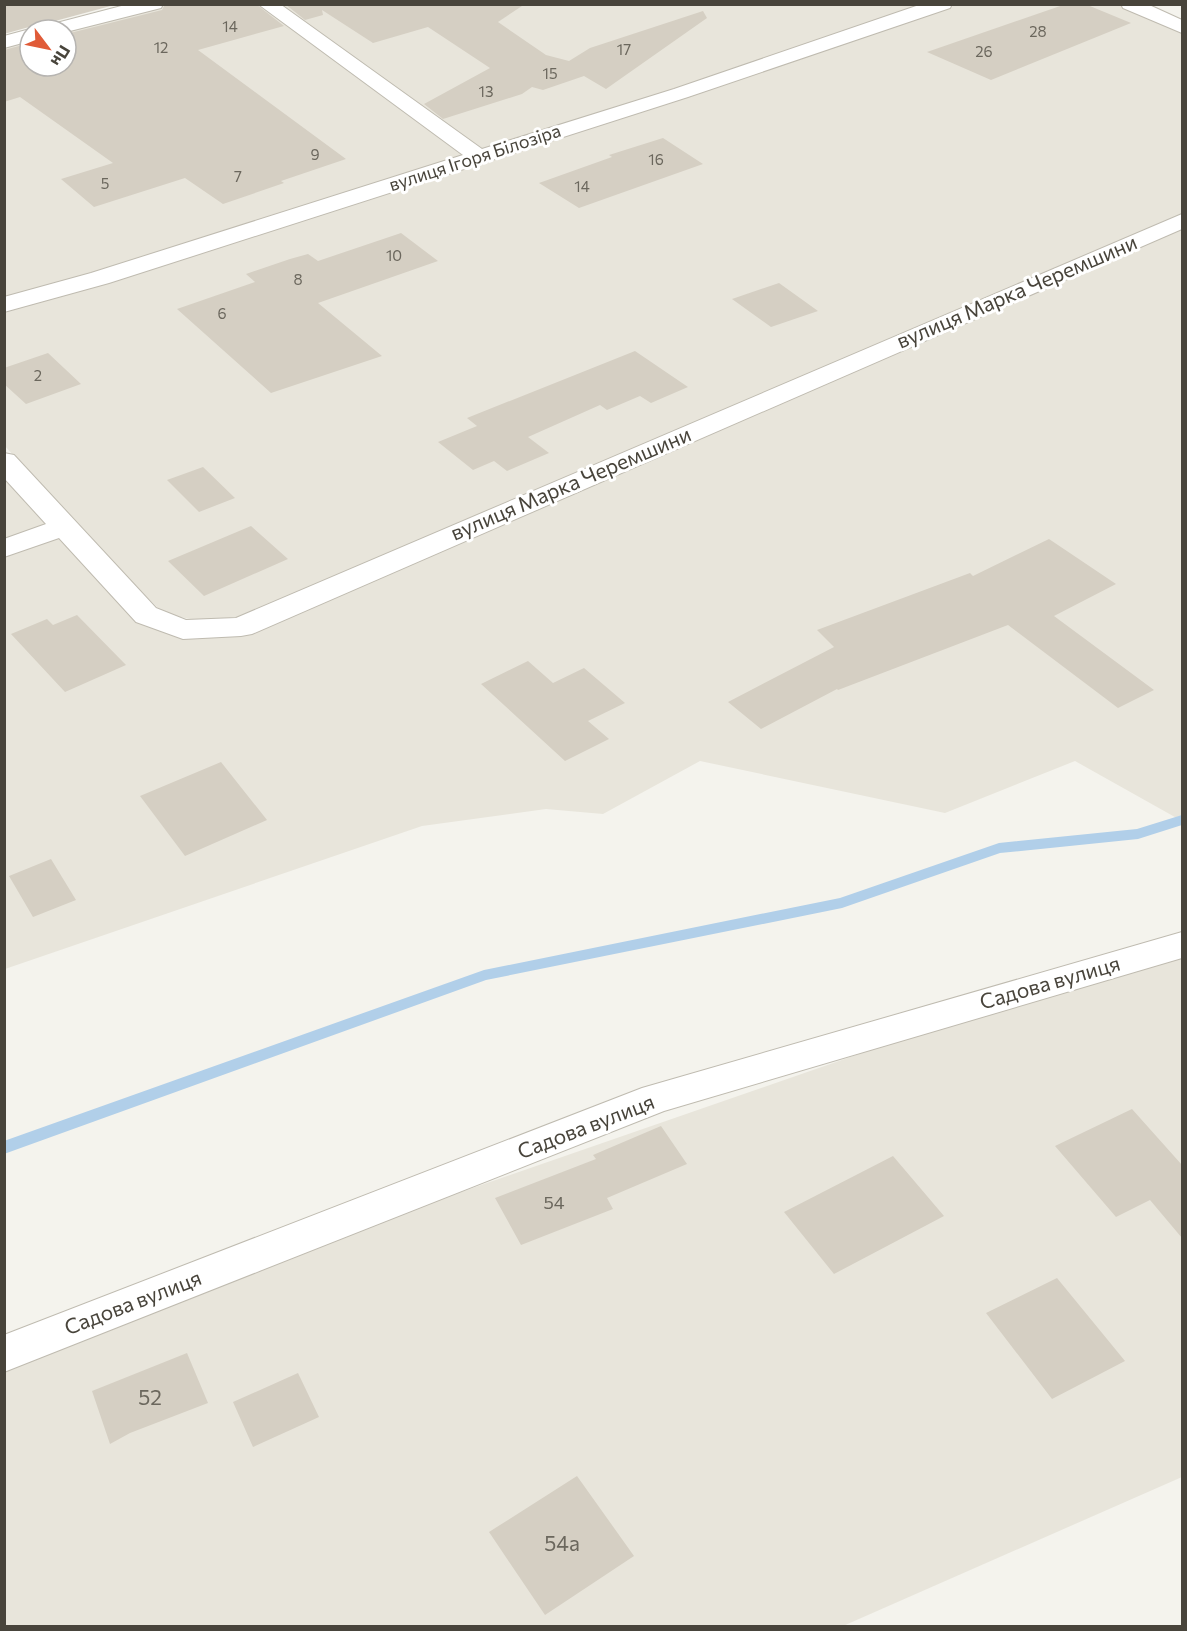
<svg xmlns="http://www.w3.org/2000/svg" width="1187" height="1631" viewBox="0 0 1187 1631" font-family="Commissioner,sans-serif">
  <style>
    .residential { fill: #e8e5db }
    .lines { fill: none; stroke-linecap: round; stroke-linejoin: round }
    .stream { fill: #b1cfe9; fill-rule: evenodd }
    .building { fill: #d5cfc3 }
    .minor-casing { stroke: #bfbbb0; stroke-width: 2 }
    .minor { fill: #fff; fill-rule: evenodd }
    .labels { text-anchor: middle; stroke-width: 6; stroke-linejoin: round; paint-order: stroke }
    .far-number-label { font-size: 15px; fill: #6b675d }
    .far-street-label { font-size: 18px; fill: #48443b; stroke: #fff }
    .number-label { font-size: 18px; fill: #6b675d }
    .street-label { font-size: 21px; fill: #48443b; stroke: #fff }
    .near-number-label { font-size: 21px; fill: #6b675d }
  </style>
  <rect width="100%" height="100%" fill="#f4f3ed"/>
  <path class="residential" d="M168 5H258L467 156 5 300V45L30 39V66H66V30Z
    M276 5H931L693 84 481 151Z
    M956 5H1120L1182 32V214L272 605 237 617 196 620 175 616 157 607 79 529 5 446 4 311 675 99Z
    M1182 227V821L1075 761 945 813 700 761 603 814 546 809 422 826 5 969V557L58 536 168 631 304 608Z
    M4 476 48 525 4 542Z
    M1182 956V1477L843 1626H5L4 1369 392 1216 908 1037Z"/>
  <g class="lines">
    <path class="stream" d="M1182 815V825L1138 839 1000 853 842 908 486 980 4 1154V1141L484 970 840 898 999 843 1137 829Z"/>
  </g>
  <path class="building" d="M4 4H118L44 24 40 30 29 27 4 34Z
    M165 4H256L284 26 198 50 346 159 281 181 284 183 223 204 185 178 94 207 61 179 113 163 20 97 4 102V50L30 43V66H66V34L162 10Z
    M285 4H525L498 22 546 55 569 61 590 48 703 11 707 18 606 89 584 76 543 90 532 87 522 94 443 119 424 104 490 68 428 27 373 43 322 10 323 15 305 20Z
    M1066 4H1085L1131 23 991 80 927 52Z
    M663 138 703 164 579 208 539 183 612 157 609 155Z
    M401 233 438 261 318 303 382 356 271 393 177 309 255 282 246 274 290 259 308 254 318 261Z
    M779 283 818 311 771 327 732 299Z
    M635 351 688 387 651 403 640 396 607 410 600 405 528 437 549 453 507 471 494 461 473 470 438 442 477 426 467 418Z
    M48 353 81 384 26 404 4 384V368Z
    M203 467 235 498 199 512 167 480Z
    M251 526 288 559 204 596 168 561Z
    M1049 539 1116 584 1054 616 1154 690 1118 708 1008 625 838 690 837 689 761 729 728 702 834 647 817 630 970 573 973 576Z
    M77 615 126 665 65 692 11 634 47 619 53 625Z
    M528 661 553 683 584 668 625 703 588 721 609 739 565 761 481 684Z
    M221 762 267 820 185 856 140 796Z
    M51 859 76 900 33 917 9 876Z
    M1132 1109 1182 1165V1238L1150 1200 1116 1217 1055 1146Z
    M661 1126 687 1164 607 1198 613 1209 521 1245 495 1198 596 1159 593 1155Z
    M893 1156 944 1216 834 1274 784 1212Z
    M1057 1278 1125 1361 1052 1399 986 1313Z
    M187 1353 208 1403 130 1433 110 1444 92 1391Z
    M298 1373 319 1417 253 1447 233 1402Z
    M577 1476 634 1556 545 1615 489 1532Z"/>
  <g class="lines">
    <defs>
      <path id="minor" d="M129 4H163L161 8 66 32V30H42L45 26Z
        M258 4H280L482 149 674 89 922 4H952L950 8 688 97 109 283 4 312V297L91 273 463 155Z
        M1121 4H1147L1182 20V33L1123 8Z
        M30 29 34 30H30V41L4 48V36Z
        M1182 214V229L252 634 241 636 183 639 136 622 59 538 4 557V539L46 524 4 478V453L14 455 156 608 186 620 236 618Z
        M1182 932V958L664 1111 4 1372V1335L642 1088Z"/>
    </defs>
    <use href="#minor" class="minor-casing"/>
    <use href="#minor" class="minor"/>
  </g>
  <g class="labels">
    <g class="far-number-label">
      <text x="230" y="32">14</text>
      <text x="1038" y="37">28</text>
      <text x="161" y="53">12</text>
      <text x="624" y="55">17</text>
      <text x="984" y="57">26</text>
      <text x="550" y="79">15</text>
      <text x="486" y="97">13</text>
      <text x="315" y="160">9</text>
      <text x="656" y="165">16</text>
      <text x="238" y="182">7</text>
      <text x="105" y="189">5</text>
      <text x="582" y="192">14</text>
      <text x="394" y="261">10</text>
      <text x="298" y="285">8</text>
      <text x="222" y="319">6</text>
      <text x="38" y="381">2</text>
    </g>
    <g class="far-street-label">
      <text transform="translate(475 158) rotate(-18)" y="6">вулиця Ігоря Білозіра</text>
    </g>
    <g class="number-label">
      <text x="554" y="1209">54</text>
    </g>
    <g class="street-label">
      <text transform="translate(1017 292) rotate(-23)" y="7">вулиця Марка Черемшини</text>
      <text transform="translate(571 484) rotate(-23)" y="7">вулиця Марка Черемшини</text>
      <text transform="translate(1050 983) rotate(-16)" y="7">Садова вулиця</text>
      <text transform="translate(586 1127) rotate(-21)" y="7">Садова вулиця</text>
      <text transform="translate(133 1303) rotate(-21)" y="7">Садова вулиця</text>
    </g>
    <g class="near-number-label">
      <text x="150" y="1405">52</text>
      <text x="562" y="1551">54а</text>
    </g>
  </g>
  <rect width="1187" height="1631" fill="none" stroke="#48443b" stroke-width="12"/>
  <g transform="translate(48 48) rotate(122)"><circle r="28" fill="#ffffff" stroke="#b6b4b1" stroke-width="1.5"/>
  <path d="M0-4.5L10 22L0 15L-10 22Z" fill="#e05b38"/>
  <text y="-9" font-size="16" font-weight="bold" text-anchor="middle" fill="#48443b">Пн</text>
  </g>
</svg>
